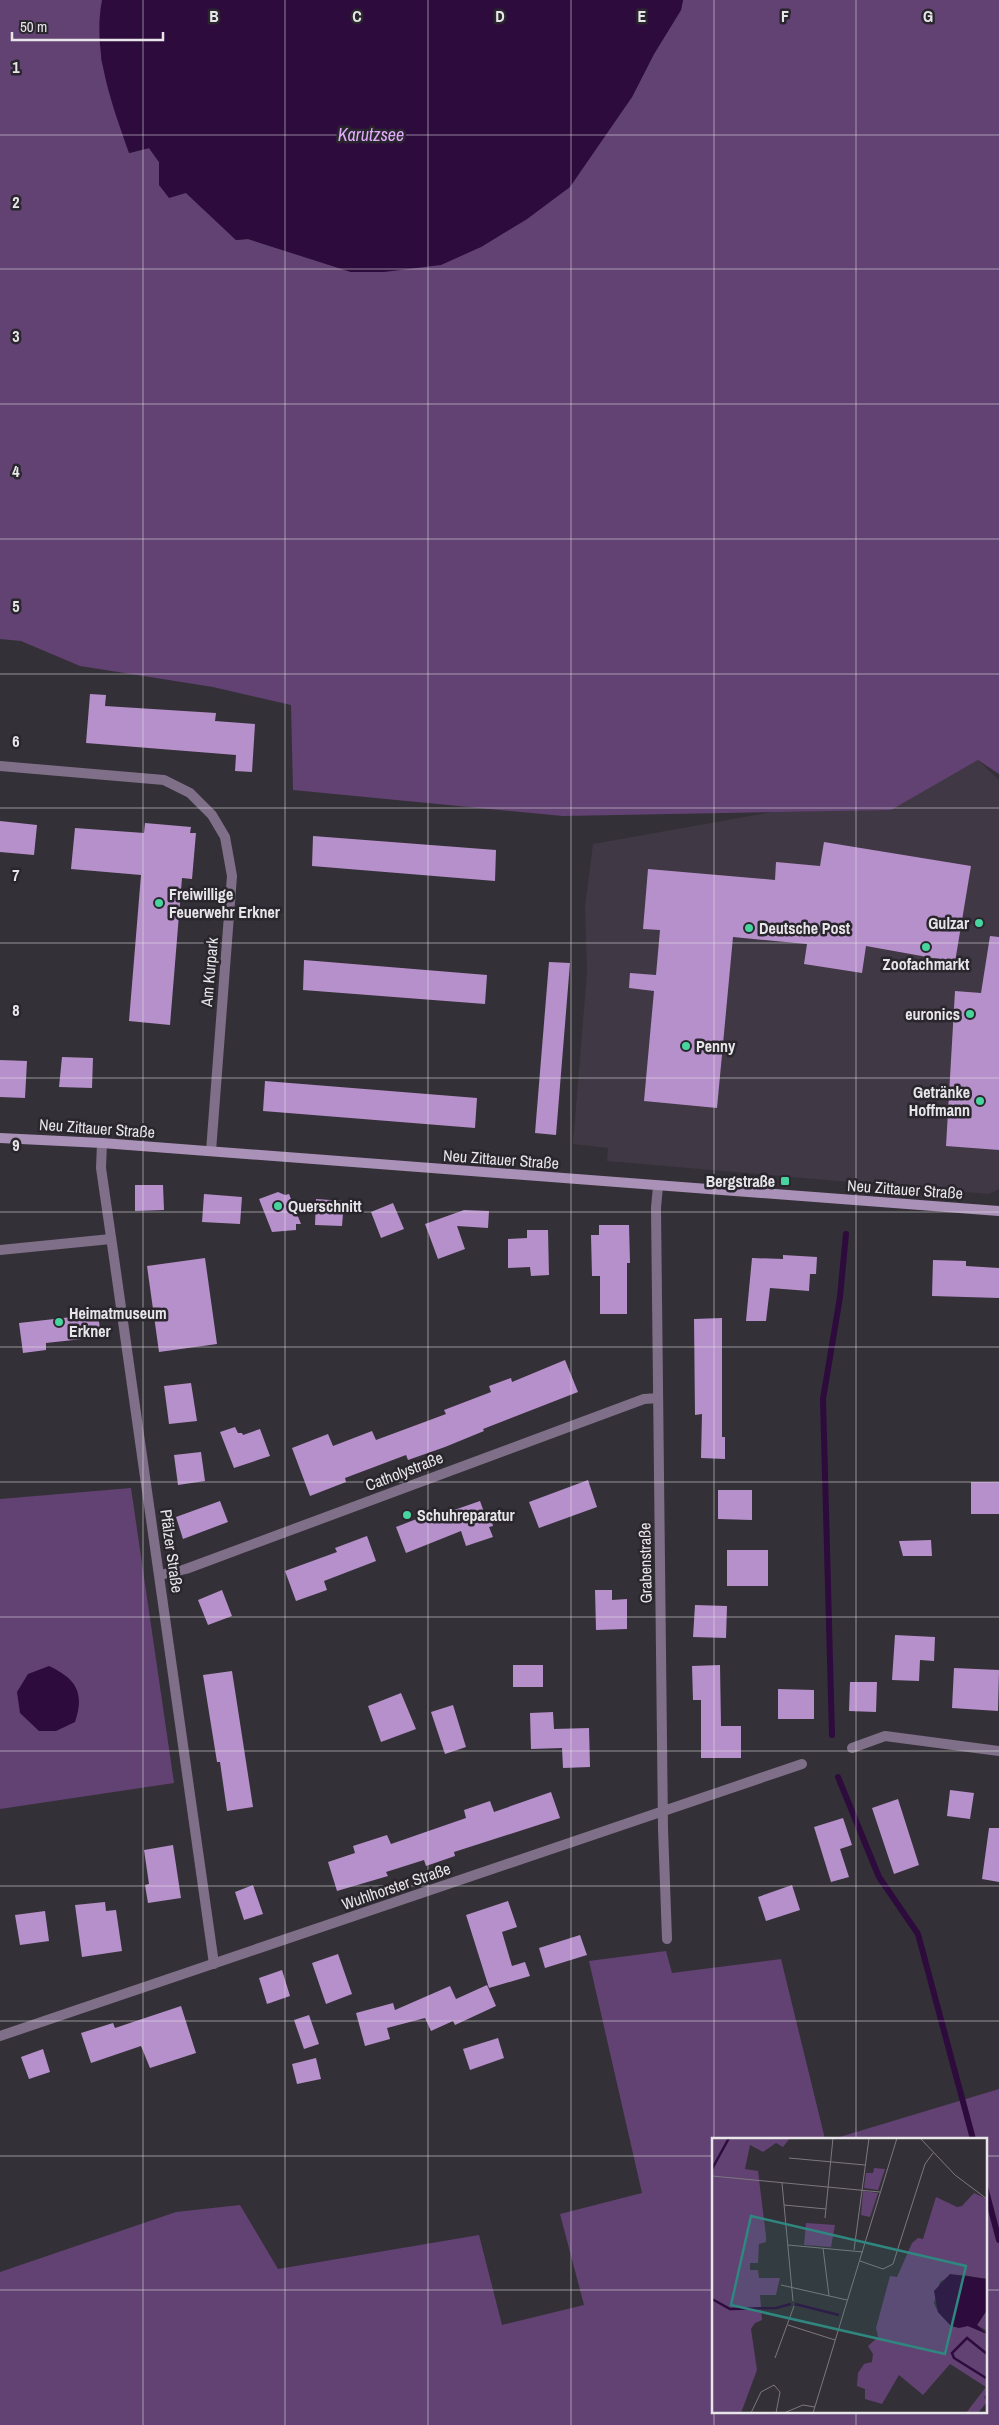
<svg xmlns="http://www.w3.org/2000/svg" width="999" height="2425" viewBox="0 0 999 2425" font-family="'Archivo Narrow',sans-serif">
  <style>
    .built { fill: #403844 }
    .green { fill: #624272 }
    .water { fill: #2e0b3d }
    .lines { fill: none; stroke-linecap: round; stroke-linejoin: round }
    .stream { stroke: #2e0b3d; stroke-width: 6 }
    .building { fill: #b690ca }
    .minor { stroke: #7f6f88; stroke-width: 10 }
    .secondary { stroke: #aa91b8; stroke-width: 10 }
    .grid { fill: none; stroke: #e7e5e9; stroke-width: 1; stroke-opacity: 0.55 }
    .poi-dot { fill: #47d49e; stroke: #2a262d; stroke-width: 2 }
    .labels { text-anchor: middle; stroke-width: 5; stroke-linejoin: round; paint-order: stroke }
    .poi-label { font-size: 16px; font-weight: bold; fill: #e7e5e9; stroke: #2a262d; text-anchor: start }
    .street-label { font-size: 16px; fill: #e7e5e9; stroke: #2a262d }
    .water-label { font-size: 18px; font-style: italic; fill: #e0abfc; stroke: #2a262d }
    .inset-river { fill: none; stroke: #2e0b3d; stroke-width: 2.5 }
    .inset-road { fill: none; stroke: #7c787e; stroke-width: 1 }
    .view { fill: #2f8780; fill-opacity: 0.15; stroke: #2f8780; stroke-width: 2.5 }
    .inset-edge { fill: none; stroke: #e7e5e9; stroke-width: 2.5 }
    .grid-label { font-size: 16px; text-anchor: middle; font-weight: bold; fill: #e7e5e9; stroke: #2a262d; stroke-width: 5; stroke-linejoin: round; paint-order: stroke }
  </style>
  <rect width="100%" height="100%" fill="#343037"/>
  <path class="built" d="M978 760 999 780V1189L989 1194 607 1161 608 1148 573 1144 587 972 585 906 593 844 773 812 891 809Z"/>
  <path class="green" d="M0 0H102L101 60 130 153 149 148 159 162V185L186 193 236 240 248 239 351 272 481 247 527 219 569 187 632 97 654 54 681 10 683 0H999V774L978 760 891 810 563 816 293 790 291 705 213 687 80 666 21 641 0 639Z
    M131 1488 174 1783 0 1809V1499Z
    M666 1951 672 1973 781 1959 825 2139H713V2411H985V2139H833L999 2089V2425H0V2272L176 2212 240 2205 278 2269 479 2235 502 2325 584 2305 560 2214 642 2193 589 1961Z"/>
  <path class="water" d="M102 0H683L681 10 654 54 632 97 570 187 527 219 481 247 441 265 384 272H351L248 239 236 240 186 193 169 198 159 185V162L149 148 129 153C112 104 92 53 102 0Z
    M49 1666C76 1679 85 1692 75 1722L56 1731H39L20 1713 17 1692 28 1674Z"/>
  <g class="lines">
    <path class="stream" d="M832 1735 823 1399 840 1297 846 1234
      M838 1777 879 1877 918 1934 973 2139
      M985 2187 999 2240"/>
  </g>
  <path class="building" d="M90 694 106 695 105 706 216 713 215 721 255 724 252 772 235 771 236 755 86 743Z
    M0 821 37 825 34 855 0 852Z
    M145 823 191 827 190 833H196L192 879 182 878 170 1025 129 1021 141 875 71 869 75 828 144 833Z
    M313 836 496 850 495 881 312 866Z
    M824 842 971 866 955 962 866 946 862 973 804 964 807 944 733 937 717 1108 644 1101 654 991 629 988 630 973 656 975 660 930 643 929 648 869 775 880 776 862 820 866Z
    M990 936 999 937V1150L946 1146 955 991 981 993Z
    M304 960 487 975 485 1004 303 990Z
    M549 962 570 963 556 1135 535 1133Z
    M62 1057 93 1058 92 1088 59 1087Z
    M0 1060 27 1061 25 1098 0 1097Z
    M265 1081 477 1098 475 1128 263 1111Z
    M135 1185H163L164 1210 135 1211Z
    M278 1192 285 1195 289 1194 301 1224H296V1230L272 1232 259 1199Z
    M204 1194 242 1197 240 1224 202 1222Z
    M316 1199 344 1201 342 1226 315 1225Z
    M393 1203 404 1229 381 1238 371 1212Z
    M464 1210 489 1211 488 1228 457 1226 465 1249 438 1259 425 1224Z
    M599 1225H629L630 1263H627V1314H600V1276H592L591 1235H599Z
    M527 1230H548L549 1275 531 1276 530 1267 508 1268V1239L527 1238Z
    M783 1255 817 1257 816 1274H810L809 1291 770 1288 766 1321H746L752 1258 783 1259Z
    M205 1258 217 1344 159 1352 147 1266Z
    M933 1260 966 1261V1266L999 1268V1298L932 1296Z
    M98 1314 101 1337 46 1343V1350L23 1353 19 1323Z
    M722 1318V1437H725V1459L701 1458 702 1414 695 1415 694 1319Z
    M565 1360 578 1392 483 1429 484 1431 445 1447 408 1460 406 1455 345 1478 346 1482 310 1496 292 1448 328 1434 333 1446 372 1431 376 1440 446 1414 444 1410 491 1392 489 1386 511 1378 512 1382Z
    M191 1383 197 1421 169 1424 164 1386Z
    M235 1427 238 1433H242L243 1435 260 1429 270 1456 234 1468 220 1432Z
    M201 1452 205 1481 178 1485 174 1455Z
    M588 1480 597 1507 539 1528 529 1502Z
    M971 1482H999V1514H971Z
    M718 1490H752V1520L718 1519Z
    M220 1501 228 1522 183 1539 176 1517Z
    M480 1501 484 1512 489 1511 493 1526 489 1527 493 1537 466 1546 461 1531 406 1553 396 1527 432 1513 434 1517Z
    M367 1536 376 1561 324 1581 327 1590 296 1601 285 1571 337 1552 335 1548Z
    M931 1540 932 1556H903L899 1541Z
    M727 1550H768V1586H727Z
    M222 1590 232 1616 208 1625 198 1600Z
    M595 1590H612V1600L627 1599V1629L596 1630Z
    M695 1605 727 1606 726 1638 693 1637Z
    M895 1635 935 1637 934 1661 920 1660 919 1681 892 1680Z
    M513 1665H543V1687H513Z
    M720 1665 721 1726H741V1758H701V1700H693L692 1666Z
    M954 1668 999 1670 998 1711 952 1708Z
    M232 1671 253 1807 227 1811 220 1762H217L203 1675Z
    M850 1682H877L876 1712 849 1711Z
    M778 1689 814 1690V1719H778Z
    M401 1693 416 1729 381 1742 368 1706Z
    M453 1705 466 1747 445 1754 431 1712Z
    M553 1712 554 1729 589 1728 590 1767 563 1768 562 1748 531 1749 530 1713Z
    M950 1790 974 1793 970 1819 947 1816Z
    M551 1792 560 1818 454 1852 455 1856 426 1866 424 1860 386 1872 388 1876 337 1891 328 1862 355 1853 353 1846 387 1835 391 1844 466 1818 464 1810 490 1801 494 1812Z
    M898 1799 919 1865 894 1874 872 1808Z
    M843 1818 852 1845 840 1849 849 1877 831 1882 814 1827Z
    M989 1828H999V1882L982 1879Z
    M173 1845 181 1898 148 1903 145 1885 149 1884 144 1850Z
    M253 1885 263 1914 244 1920 235 1892Z
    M792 1885 800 1910 766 1921 758 1897Z
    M508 1901 517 1927 502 1932 512 1966 525 1962 530 1976 489 1988 466 1915Z
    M105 1902 106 1911 116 1910 122 1951 82 1957 75 1905Z
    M45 1911 49 1941 20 1945 15 1915Z
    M580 1935 587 1955 545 1968 539 1948Z
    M338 1954 352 1994 326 2004 312 1963Z
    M282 1970 290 1996 267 2004 259 1978Z
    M487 1985 496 2006 455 2025 453 2021 431 2031 425 2018 387 2028 390 2039 365 2046 356 2013 393 2003 395 2010 450 1986 456 1999Z
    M181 2006 196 2053 150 2068 141 2046 91 2063 81 2033 113 2023 115 2028Z
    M309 2015 319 2044 304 2049 294 2020Z
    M498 2038 504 2058 470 2070 463 2049Z
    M43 2049 50 2072 29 2079 21 2057Z
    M316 2058 321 2079 297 2084 292 2064Z"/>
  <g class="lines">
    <path class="minor" d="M0 766 164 780 190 793 212 815 225 837 232 876 211 1151
      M102 1143 101 1168 113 1251 214 1964
      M658 1186 656 1208 663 1829 667 1939
      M0 1250 111 1239
      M160 1575 186 1569 644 1399 658 1398
      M852 1748 885 1736 999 1751
      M0 2036 802 1764"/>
    <path class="secondary" d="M0 1138 102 1143 999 1211"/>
  </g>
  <path class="grid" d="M143 0V2425M285 0V2425M428 0V2425M571 0V2425M714 0V2139M856 0V2139M0 135H999M0 269H999M0 404H999M0 539H999M0 674H999M0 808H999M0 943H999M0 1078H999M0 1212H999M0 1347H999M0 1482H999M0 1617H999M0 1751H999M0 1886H999M0 2021H999M0 2156H713M985 2156H999M0 2290H713M985 2290H999M714 2411V2425M856 2411V2425"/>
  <g class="poi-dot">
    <circle cx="159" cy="903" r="5"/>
    <circle cx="979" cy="923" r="5"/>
    <circle cx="749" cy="928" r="5"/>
    <circle cx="926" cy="947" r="5"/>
    <circle cx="970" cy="1014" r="5"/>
    <circle cx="686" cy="1046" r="5"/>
    <circle cx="980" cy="1101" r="5"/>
    <rect x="780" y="1176" width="10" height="10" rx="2.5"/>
    <circle cx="278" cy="1206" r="5"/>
    <circle cx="59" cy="1322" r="5"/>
    <circle cx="407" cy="1515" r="5"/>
  </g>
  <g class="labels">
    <g class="poi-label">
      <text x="169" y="900">Freiwillige<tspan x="169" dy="18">Feuerwehr Erkner</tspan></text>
      <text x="969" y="929" text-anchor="end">Gulzar</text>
      <text x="759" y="934">Deutsche Post</text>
      <text x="926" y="970" text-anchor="middle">Zoofachmarkt</text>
      <text x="960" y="1020" text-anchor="end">euronics</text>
      <text x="696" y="1052">Penny</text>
      <text x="970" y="1098" text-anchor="end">Getränke<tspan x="970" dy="18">Hoffmann</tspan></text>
      <text x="775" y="1187" text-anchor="end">Bergstraße</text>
      <text x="288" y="1212">Querschnitt</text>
      <text x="69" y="1319">Heimatmuseum<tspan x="69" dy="18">Erkner</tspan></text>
      <text x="417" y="1521">Schuhreparatur</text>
    </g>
    <g class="street-label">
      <text transform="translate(209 972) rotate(-85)" y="6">Am Kurpark</text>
      <text transform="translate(97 1128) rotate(4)" y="6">Neu Zittauer Straße</text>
      <text transform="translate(501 1159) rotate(4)" y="6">Neu Zittauer Straße</text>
      <text transform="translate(905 1189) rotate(4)" y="6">Neu Zittauer Straße</text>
      <text transform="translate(404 1471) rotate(-21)" y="6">Catholystraße</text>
      <text transform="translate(172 1551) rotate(82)" y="6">Pfälzer Straße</text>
      <text transform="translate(645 1563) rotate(-91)" y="6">Grabenstraße</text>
      <text transform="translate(396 1886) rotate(-19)" y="6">Wuhlhorster Straße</text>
    </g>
    <g class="water-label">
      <text x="371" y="141">Karutzsee</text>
    </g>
  </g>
  <g transform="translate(712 2138)">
    <rect width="275" height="275" fill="#343037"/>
    <path d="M0 0H78L71 9 64 5 51 14 38 7 33 31 46 33 54 98V104L47 106 46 125H38V132H46L47 140H68L64 157H48L50 182 43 185 39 191 45 232 29 275H0ZM162 30 173 31 166 52 152 50 154 35H161ZM151 53 166 55 158 79 149 77ZM262 55 275 61V141L251 137 236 139 228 144 222 165 226 174 239 188H256L275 196V256L272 259 275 264 266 275H254L274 249 238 226 211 257 187 237 170 266 153 261V251L145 248 146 235 152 226 160 224 161 216 156 208 166 199 164 190 178 138 185 139 200 105 206 100 211 101 224 59 245 69 250 68ZM94 85 123 87 119 109 92 107ZM275 172V193L265 187Z" fill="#624272"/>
    <path d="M238 136 275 141V172L265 187 275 196 256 188 247 190 239 188 226 174 222 153Z" fill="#2e0b3d"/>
    <path class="inset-river" d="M0 31 17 0M0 161 18 171 64 170 79 166M83 166 127 177M274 240 242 220 240 215 255 200 275 216"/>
    <path class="inset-road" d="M208 0 243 37 275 61M77 20 153 27M0 38 168 54M70 45 81 163M72 67 114 71M113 80 121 0M76 107 151 114M111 110 117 158M142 112 157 0M148 123 171 131 181 126 213 26 221 15M69 147 135 162M76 187 123 202M63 220 82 168M39 275 49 254 62 247 68 254 64 275M72 275 91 267 103 269M101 275 185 0"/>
    <path class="view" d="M39 78 254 128 233 216 19 167Z"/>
    <rect width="275" height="275" class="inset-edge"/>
  </g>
  <g class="grid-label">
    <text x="214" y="22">B</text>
    <text x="357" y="22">C</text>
    <text x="500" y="22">D</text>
    <text x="642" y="22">E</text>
    <text x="785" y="22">F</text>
    <text x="928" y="22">G</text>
    <text x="16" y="73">1</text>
    <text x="16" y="208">2</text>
    <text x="16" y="342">3</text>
    <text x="16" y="477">4</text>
    <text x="16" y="612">5</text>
    <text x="16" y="747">6</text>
    <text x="16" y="881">7</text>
    <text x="16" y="1016">8</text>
    <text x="16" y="1151">9</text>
  </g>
  <path d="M12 32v8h151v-8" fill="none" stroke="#e7e5e9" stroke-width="2.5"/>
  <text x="20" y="32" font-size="15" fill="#e7e5e9" stroke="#2a262d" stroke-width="4" paint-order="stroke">50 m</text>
</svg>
